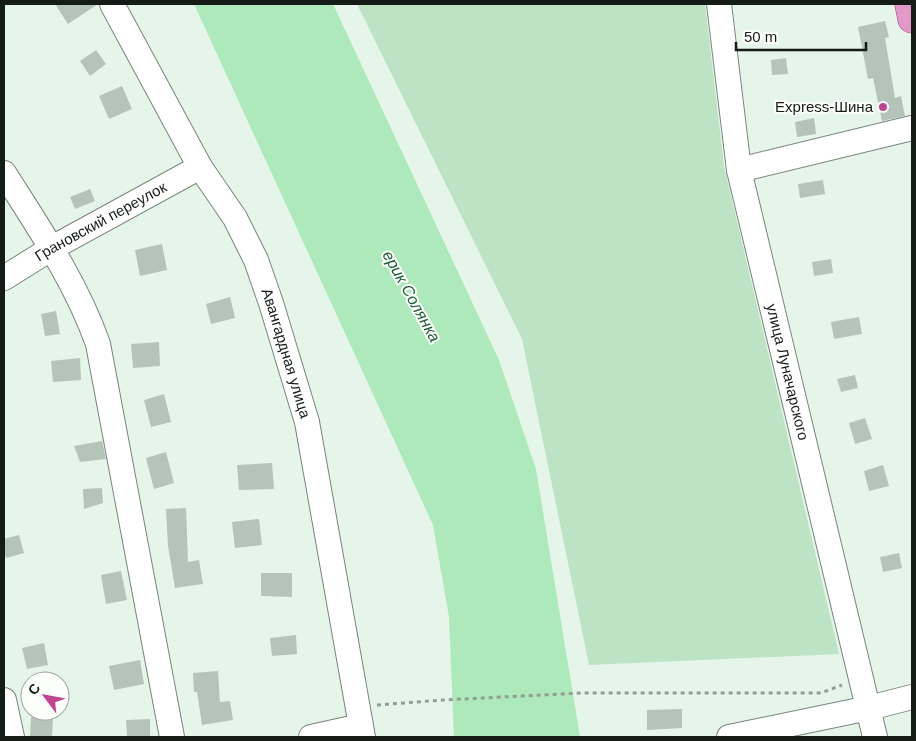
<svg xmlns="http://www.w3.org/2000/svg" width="916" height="741" viewBox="0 0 916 741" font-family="Helvetica,sans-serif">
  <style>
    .green { fill: #bce3c4 }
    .water { fill: #ade9ba }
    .building { fill: #b5c4b8 }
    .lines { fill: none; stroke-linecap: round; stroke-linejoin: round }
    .minor-casing { stroke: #78857a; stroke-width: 26 }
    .major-casing { stroke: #8f4071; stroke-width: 29 }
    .path { stroke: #929d94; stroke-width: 3; stroke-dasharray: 4 4; stroke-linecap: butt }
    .minor { stroke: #fff; stroke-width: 24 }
    .major { stroke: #e398c7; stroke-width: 28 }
    .poi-dot { fill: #c14492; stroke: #fcfffc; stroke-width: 2 }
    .labels { text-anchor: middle; stroke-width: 4; stroke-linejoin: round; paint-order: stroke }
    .poi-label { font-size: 15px; fill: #151b17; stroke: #fcfffc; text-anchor: end }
    .street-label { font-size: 15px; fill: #151b17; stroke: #fcfffc }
    .water-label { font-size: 16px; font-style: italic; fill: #1d5c32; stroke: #fcfffc }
  </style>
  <rect width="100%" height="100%" fill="#e6f5e9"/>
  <path class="green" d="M357 4H705L724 166 839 654 589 665 522 339Z"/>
  <path class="water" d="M194 4H333L499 360 536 469 580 737H454L449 617 433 525Z"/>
  <path class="building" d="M55 4H98L68 24Z
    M885 21 889 37 885 38 895 98 901 96 905 116 882 121 873 78 868 79 858 27Z
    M96 50 106 64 90 76 80 61Z
    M786 58 788 74 772 75 771 60Z
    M122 86 132 109 109 119 99 96Z
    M814 118 816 134 797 137 795 122Z
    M823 180 825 194 800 198 798 184Z
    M90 189 95 201 75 209 70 197Z
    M162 244 167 270 140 276 135 250Z
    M831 259 833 273 814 276 812 262Z
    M230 297 235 318 211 324 206 304Z
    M56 311 60 334 45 336 41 314Z
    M859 317 862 334 834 339 831 322Z
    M159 342 160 366 133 368 131 344Z
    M80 358 81 380 53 382 51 361Z
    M855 375 858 388 841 392 837 379Z
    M164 394 171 422 151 427 144 400Z
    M865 418 872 439 855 444 849 423Z
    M102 441 106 459 80 462 74 446Z
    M166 452 174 483 154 489 146 458Z
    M272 463 274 489 239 490 237 465Z
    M883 465 889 486 869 491 864 471Z
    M102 488 103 503 84 509 83 489Z
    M186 508 188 562 199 560 203 584 175 588 168 546 166 509Z
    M259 519 262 545 235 548 232 522Z
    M19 535 24 553 6 558 4 551V539Z
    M899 553 902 568 883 572 880 557Z
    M121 571 127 600 106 604 101 575Z
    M261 573H292V597L261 596Z
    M296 635 297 654 272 656 270 638Z
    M44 643 48 665 27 669 22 648Z
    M140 660 144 684 114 690 109 666Z
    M218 671 220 702 230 701 233 720 202 725 197 692H194L193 673Z
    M682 709V728L647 730V710Z
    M31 717 53 718 52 737H30Z
    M150 719V737H127L126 720Z"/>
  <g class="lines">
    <defs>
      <g id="minor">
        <path id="s1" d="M112 4 200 167 235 218 256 260 271 303 307 422 363 737"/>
        <path id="s2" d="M719 4 739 170 875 737"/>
        <path d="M739 170 912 128"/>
        <path d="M4 173C39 228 76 282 98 344L172 737"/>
        <path id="s3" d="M4 278 52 248 200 167"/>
        <path d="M4 700 12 737"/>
        <path d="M311 737 361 726"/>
        <path d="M729 737 869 708 912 697"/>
      </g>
      <path id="major" d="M909 4 912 19"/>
    </defs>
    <use href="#minor" class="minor-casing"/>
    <use href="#major" class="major-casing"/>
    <path class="path" d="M377 705 443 700 581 693H821L842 685"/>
    <use href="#minor" class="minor"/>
    <use href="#major" class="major"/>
  </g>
  <circle class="poi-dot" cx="883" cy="107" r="5"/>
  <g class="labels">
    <g class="poi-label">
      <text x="873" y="112">Express-Шина</text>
    </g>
    <g class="street-label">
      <text dy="5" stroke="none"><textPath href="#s3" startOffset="112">Грановский переулок</textPath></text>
      <text dy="5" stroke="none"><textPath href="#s1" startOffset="392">Авангардная улица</textPath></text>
      <text dy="5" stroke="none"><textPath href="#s2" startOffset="375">улица Луначарского</textPath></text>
    </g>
    <g class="water-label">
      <text transform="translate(412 296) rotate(61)" y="6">ерик Солянка</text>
    </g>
  </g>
  <rect width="916" height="741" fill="none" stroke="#151b17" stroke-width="10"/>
  <g transform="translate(45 696) rotate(302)"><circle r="24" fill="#fcfffc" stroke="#a0a4a0"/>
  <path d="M0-4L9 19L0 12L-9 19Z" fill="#c14492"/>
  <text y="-8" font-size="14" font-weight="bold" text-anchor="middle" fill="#151b17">С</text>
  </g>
  <path d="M736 42v8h130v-8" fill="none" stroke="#151b17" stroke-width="2.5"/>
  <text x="744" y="42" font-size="15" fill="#151b17" stroke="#fcfffc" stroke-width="4" paint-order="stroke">50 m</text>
</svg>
